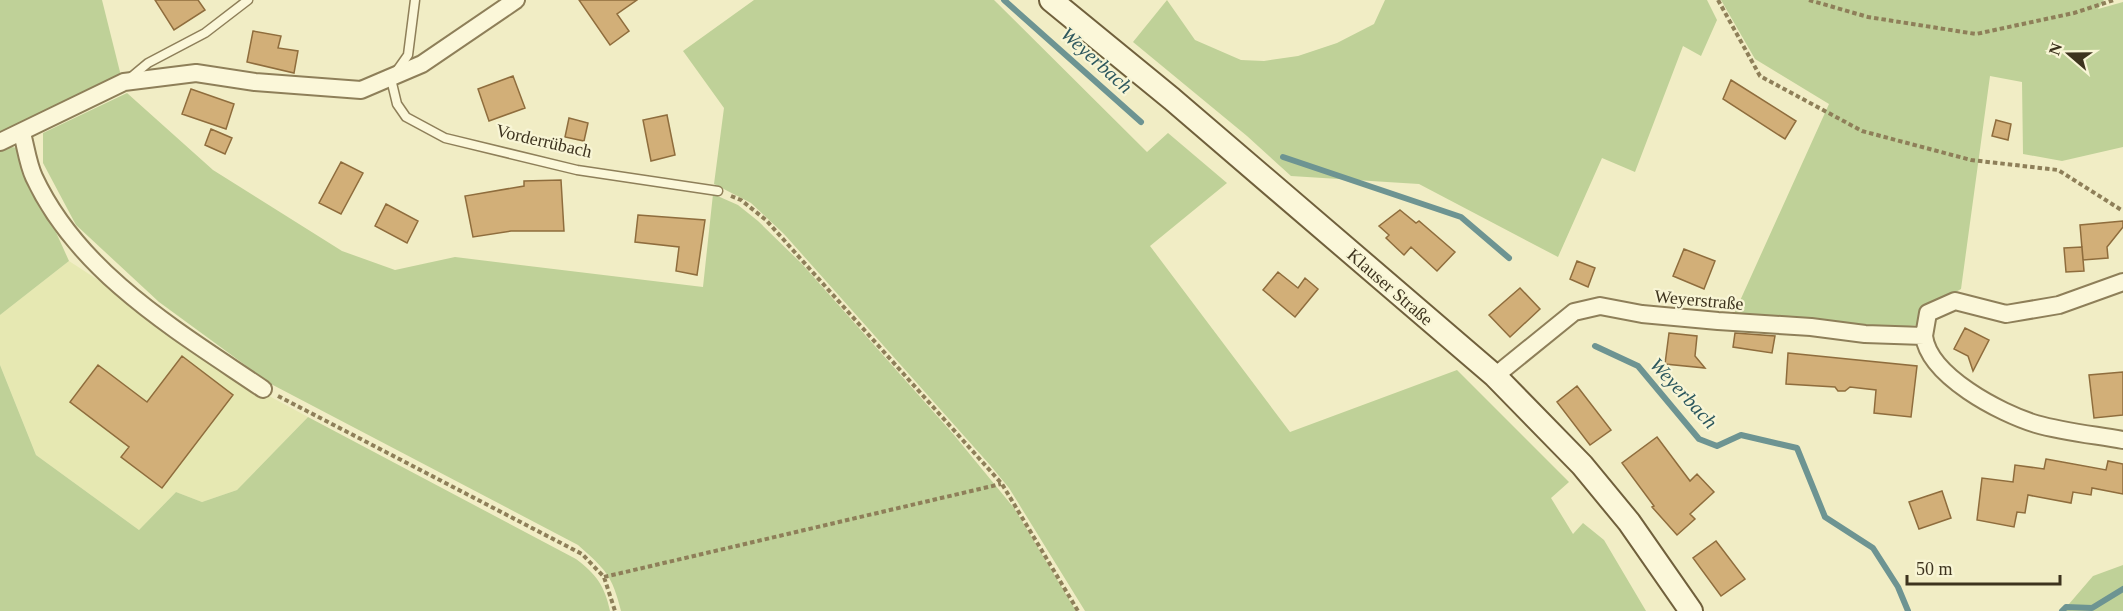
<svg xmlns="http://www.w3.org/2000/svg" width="2123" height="611" viewBox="0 0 2123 611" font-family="Georgia,serif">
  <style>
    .farmland { fill: #e6e8b2 }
    .green { fill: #bfd198 }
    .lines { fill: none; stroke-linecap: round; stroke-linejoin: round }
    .stream { stroke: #6d9492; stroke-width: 6 }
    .building { fill: #d2af78; stroke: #8f6d3d; stroke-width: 1.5 }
    .lane-casing { stroke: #8e7f59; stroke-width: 11 }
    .street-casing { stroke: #8e7f59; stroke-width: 20 }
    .secondary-casing { stroke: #70603c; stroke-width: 26 }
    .path { stroke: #8e7f59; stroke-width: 4; stroke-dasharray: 4.5 3; stroke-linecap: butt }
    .lane { stroke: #fbf7d9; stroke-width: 8 }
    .street { stroke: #fbf7d9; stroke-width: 16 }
    .secondary { stroke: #fbf7d9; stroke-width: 22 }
    .labels { text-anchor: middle; stroke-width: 4.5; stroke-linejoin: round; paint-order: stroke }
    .street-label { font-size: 18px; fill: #3d331e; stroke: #f8f5d5 }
    .water-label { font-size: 20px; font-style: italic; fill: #2d585e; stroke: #f8f5d5 }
  </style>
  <rect width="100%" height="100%" fill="#f1edc5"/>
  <path class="farmland" d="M69 261 132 302 227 373 308 417 237 490 202 502 176 492 139 530 36 455 0 365V315Z"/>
  <path class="green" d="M0 0H102L121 76 0 136Z
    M754 0H994L1147 152 1168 133 1227 183 1150 246 1290 432 1457 370 1569 482 1551 498 1573 534 1583 523 1604 540 1646 611H1085L1009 488 990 465 784 234 751 203 714 184 724 108 683 51Z
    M1167 0 1195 40 1241 60 1264 61 1298 56 1337 43 1374 24 1385 0H1707L1717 20 1701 56 1683 46 1635 172 1602 158 1558 257 1419 184 1291 176 1247 136 1133 42Z
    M1721 0H2104L2098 9 2123 2V147L2062 161 2023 154 2022 82 1990 76 1961 289 1925 309 1922 325 1870 329 1734 314 1829 104 1755 59Z
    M127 93 213 170 342 251 395 270 455 257 703 287 713 194 738 205 758 221 802 264 954 435 1014 508 1076 611H621C612 575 606 570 578 545L271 384 159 302 76 225 43 163V133Z
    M5 146 18 148 69 261 0 315V148Z
    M0 365 36 455 139 530 176 492 202 502 237 490 308 417 576 559C596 574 605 586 610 611H0Z
    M2123 565V611H2063L2093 576Z"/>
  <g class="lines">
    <path class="stream" d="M1004 0 1141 122
      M1283 157 1461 217 1509 258
      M1595 346 1638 366 1699 439 1717 446 1741 435 1797 448 1825 517 1873 548 1898 587 1908 611
      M2062 611 2066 607 2092 608 2123 589"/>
  </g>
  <path class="building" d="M155 0H198L205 10 174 30Z
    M579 0H637L617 14 629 31 610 45Z
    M253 31 281 36 278 48 298 51 294 73 247 62Z
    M513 76 525 108 489 121 478 89Z
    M1731 80 1796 121 1785 139 1723 99Z
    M191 89 234 104 226 129 182 114Z
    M667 115 675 155 651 161 643 120Z
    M569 118 588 123 584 141 565 137Z
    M1996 120 2011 124 2008 140 1992 136Z
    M211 129 232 138 225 154 205 145Z
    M341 162 363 173 341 214 319 203Z
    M561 180 564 231H511L473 237 465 196 524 186V181Z
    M386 204 418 221 407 243 375 226Z
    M1400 210 1416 223 1419 221 1455 252 1437 271 1411 247 1404 255 1386 238 1389 235 1379 226Z
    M638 215 705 220 697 275 676 271 679 247 635 242Z
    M2123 221V227L2107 247 2108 258 2083 260 2080 225Z
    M2082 247 2084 271 2066 272 2064 248Z
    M1684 249 1715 261 1704 289 1673 276Z
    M1577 261 1595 268 1588 287 1570 279Z
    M1278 272 1298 288 1305 278 1318 289 1295 317 1263 290Z
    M1520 288 1540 309 1510 337 1489 315Z
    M1965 328 1989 340 1973 371 1968 356 1954 349Z
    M1669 333 1697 336 1695 356 1705 368 1665 364Z
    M1735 333 1775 336 1772 353 1733 347Z
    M1788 353 1917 366 1911 417 1874 413 1876 390 1850 387 1845 391H1838L1835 387 1786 384Z
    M182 356 233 395 162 488 121 457 129 447 70 402 98 365 147 402Z
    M2123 372V415L2094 418 2089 375Z
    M1577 386 1611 430 1590 445 1557 402Z
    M1657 437 1690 481 1697 474 1714 492 1690 514 1695 519 1677 535 1652 507 1654 506 1622 463Z
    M2046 459 2106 470 2108 461 2123 464V494L2092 488 2091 495 2073 492 2071 503 2028 495 2025 513 2017 512 2014 527 1977 520 1982 478 2013 482 2015 465 2044 469Z
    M1942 491 1951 518 1919 529 1909 502Z
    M1716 541 1745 579 1721 596 1693 558Z"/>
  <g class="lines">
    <defs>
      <path id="lane" d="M415 0 408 55 391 79 397 104 406 117 445 138 577 170 718 191
        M130 78 148 63 205 33 248 0"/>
      <path id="street" d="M22 133C26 148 28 164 34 177 79 274 179 332 263 389
        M0 142 124 82 196 73 255 82 361 90 422 64 516 0
        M1924 336 1928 313 1955 301 2006 314 2059 305 2123 282
        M1495 376 1574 312 1600 306 1642 314 1718 321 1811 327 1865 334 1924 336C1929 376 2000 413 2036 424 2064 432 2095 435 2123 440"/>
      <path id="secondary" d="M1051 0 1172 99 1495 376 1582 465 1629 522 1691 611"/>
    </defs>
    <use href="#lane" class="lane-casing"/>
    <use href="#street" class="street-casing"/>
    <use href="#secondary" class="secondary-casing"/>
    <path class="path" d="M1718 0 1760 76 1862 131 1971 160 2058 170 2123 211
      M1809 0 1868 17 1976 34 2074 13 2114 0
      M731 196 741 200 766 220 1002 484 1078 611
      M278 396 582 554 604 577 615 611
      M604 577 1001 484"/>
    <use href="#lane" class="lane"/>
    <use href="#street" class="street"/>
    <use href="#secondary" class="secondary"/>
  </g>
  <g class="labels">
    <g class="street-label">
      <text transform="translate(544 141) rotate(13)" y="6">Vorderrübach</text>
      <text transform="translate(1390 287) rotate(41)" y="6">Klauser Straße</text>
      <text transform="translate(1699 300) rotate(5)" y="6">Weyerstraße</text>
    </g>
    <g class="water-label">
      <text transform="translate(1097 60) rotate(42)" y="7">Weyerbach</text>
      <text transform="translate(1684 393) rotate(47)" y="7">Weyerbach</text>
    </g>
  </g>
  <g transform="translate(2069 54) rotate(290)" stroke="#f8f5d5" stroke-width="4.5" paint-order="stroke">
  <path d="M0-4.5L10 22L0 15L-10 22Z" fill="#3d331e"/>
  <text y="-9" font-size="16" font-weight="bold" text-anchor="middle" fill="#3d331e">N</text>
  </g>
  <path d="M1907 575v9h153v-9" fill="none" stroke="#3d331e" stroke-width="3"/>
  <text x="1916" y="575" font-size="18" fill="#3d331e" stroke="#f8f5d5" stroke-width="4.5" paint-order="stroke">50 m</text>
</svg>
